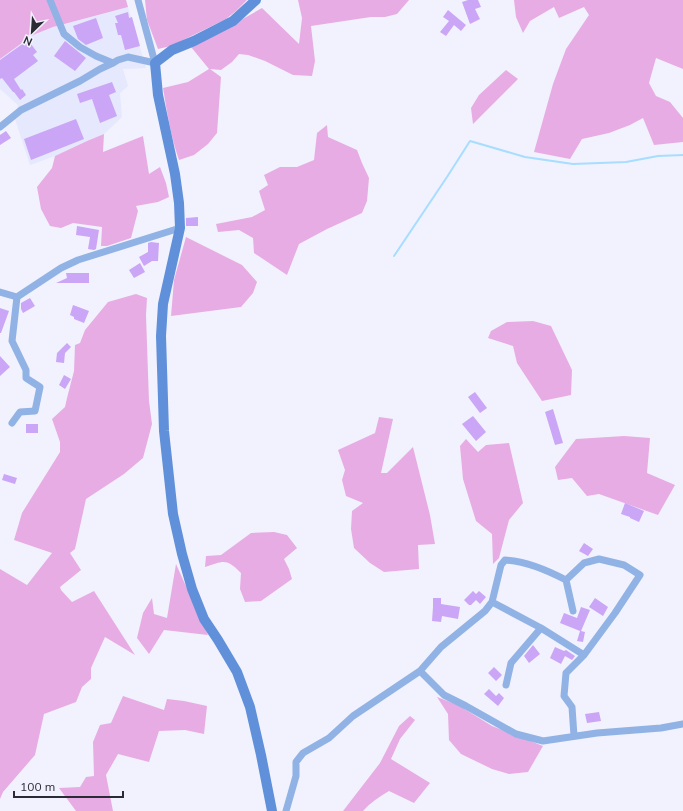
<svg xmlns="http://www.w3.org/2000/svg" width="683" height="811" viewBox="0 0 683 811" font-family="Mulish,sans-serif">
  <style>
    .built { fill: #e6e8fd }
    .green { fill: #e7ace4 }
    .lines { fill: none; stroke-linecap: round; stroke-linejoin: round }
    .stream { stroke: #a7ddfe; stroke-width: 2 }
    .building { fill: #cba5f6 }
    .street { stroke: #91b2e4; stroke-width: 7 }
    .secondary { stroke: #6190da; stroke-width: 10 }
  </style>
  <rect width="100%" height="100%" fill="#f1f2fd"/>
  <path class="built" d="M128 7 146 68 123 69 128 86 120 93 122 117 104 134 87 141 55 156 30 165 15 119 18 105 0 89V59L33 35 53 27Z"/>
  <path class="green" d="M0 0H126L128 7 53 27 33 35 0 59Z
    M145 0H247L236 11 226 19 171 46 158 49 147 20Z
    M298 0H409L397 14 385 17H371L311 26 315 61 312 76 293 75 265 61 248 55 239 54 232 62 221 70 210 69 221 77 217 133 208 144 194 155 179 160C171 137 167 112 163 88L188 82 209 69 191 47 218 33 262 8 299 44 302 18Z
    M514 0H683V69L656 58 649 83 656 96 670 102 683 118V142L654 145 643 118 630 125 609 133 582 139 570 159 534 152 553 84 566 49 589 15 584 7 559 18 554 7 530 21 523 33 516 17Z
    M506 70 518 79 473 124 471 108 479 95Z
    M327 125 328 137 357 150 362 163 369 178 367 201 362 213 327 229 299 244 287 275 254 253 253 238 239 230 218 232 216 224 252 217 265 210 259 191 268 185 264 175 280 167H297L314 160 317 133Z
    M104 134 103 152 143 136 149 174 160 167 166 183 169 197 158 202 136 206 138 211 131 238 107 246H101L102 227 73 223 61 228 50 226 41 209 37 187 52 168 55 156 87 141Z
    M186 237 242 265 257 282 253 293 241 307 171 316 174 280Z
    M136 294 147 298 146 315 148 373 149 401 152 424 143 458 124 474 86 499 75 549 70 553 81 570 60 587 61 590 72 602 94 591 135 655 105 637 91 668V679L82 687 76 702 44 714 35 755 3 792 0 799V569L27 585 52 553 14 540 22 513 60 452V442L52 419 65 407 67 398 74 371 75 345 80 343 85 330 108 302Z
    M533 321 551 326 572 370 571 395 542 401 517 363 513 346 488 338 491 331 507 322Z
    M379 417 393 419 381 473H387L413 447 430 515 435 544 418 545 419 569 384 572 370 563 354 548 351 529 352 511 363 503 346 496 342 480 345 470 338 450 375 433Z
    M624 436 650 438 647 473 675 485 658 515 599 494 587 496 572 478 558 480 555 467 576 439Z
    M466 439 478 452 486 445 509 443 523 503 509 520 499 558 493 564 492 534 476 521 463 479 460 446Z
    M274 532 287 535 297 548 284 559 289 569 292 579 261 601 245 602 240 589 241 573C226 558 224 561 205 567L206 556 221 555 251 533Z
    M176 564 208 635 164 630 149 654 137 638 143 613 152 598 154 614 167 618Z
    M123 696 164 710 167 699 184 701 207 706 204 734 185 730 159 731 149 762 118 754 106 775 113 811H76L59 788 80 787 86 777 94 776 93 742 100 725 111 723Z
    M437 697 458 705 492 726 543 746 528 772 509 774 492 769 461 754 449 740 448 714Z
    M410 716 415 720 400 739 391 759 430 783 414 803 389 791C379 797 370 803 363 811H343L380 763 399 726Z"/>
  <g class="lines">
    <path class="stream" d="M394 256 447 177 470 141 525 157 573 164 626 162 658 156 683 155"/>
  </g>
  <path class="building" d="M468 0H478L481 7 475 9 480 19 470 24 462 2Z
    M448 10 466 25 461 31 454 25 446 36 440 32 449 21 443 17Z
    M128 12 129 18 132 17 140 46 125 50 121 35H118L115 23H118L115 16Z
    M96 18 103 38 86 45 78 39 73 26Z
    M28 40 37 52 33 55 38 61 14 79 21 90 22 89 26 95 20 100 14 92H13L2 78 0 79V60Z
    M65 41 86 58 75 71 54 56Z
    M112 82 116 92 109 95 117 116 100 123 92 99 80 103 77 94Z
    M76 119 84 139 31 160 24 139Z
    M6 131 11 138 0 145V135Z
    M198 217V226H186V218Z
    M77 226 99 230 96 249 94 250 88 249 90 237 76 235Z
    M151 242 159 243 158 261H152L144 266 139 257 148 252V243Z
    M140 263 145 272 134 278 129 270Z
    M66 273H89V283H56L67 278Z
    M30 298 35 306 23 313 21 309V303Z
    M73 305 89 311 84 323 74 319V317L70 315Z
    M0 308 9 311 1 333H0Z
    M67 343 71 347 65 353 64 363 56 362 57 353Z
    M0 356 10 367 0 376Z
    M64 375 71 379 65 389 59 385Z
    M475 392 487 408 480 413 468 397Z
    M553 409 563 443 555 445 545 412Z
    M473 416 486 432 476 441 462 424Z
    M26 424H38V433H26Z
    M4 474 17 478 15 484 2 480Z
    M625 503 644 511 639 522 630 518V517L621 514Z
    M584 543 593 549 588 556 579 551Z
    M473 591 476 594 479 591 486 597 480 604 476 600 471 605H469L464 600Z
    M433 598H441V604L460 607 458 619 442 616 441 622 432 621 433 607Z
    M595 598 608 607 603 616 589 607Z
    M581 607 590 610 581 631 585 632 583 642 577 641 580 631 560 623 564 613 577 618Z
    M533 645 540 654 529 663 524 656Z
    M555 647 564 651 566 650 575 656 572 660 565 656 561 664 550 658Z
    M494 667 502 675 496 681 488 673Z
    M489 689 496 696 499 693 504 698 498 706 484 694Z
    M599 712 601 721 587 723 585 714Z"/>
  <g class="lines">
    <path class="street" d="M50 0 64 34 80 47 96 56 113 63
      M0 127 21 110 80 81 100 69 113 63 118 60 128 57 155 63 138 0
      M0 292 17 297 61 268 78 260 180 228
      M12 423 20 412 35 411 40 387 26 378V370L12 341 17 297
      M566 580 573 611
      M420 671 444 695 466 706 516 734 543 741 597 733 661 728 683 724
      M506 685 511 663 541 628
      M574 736 572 707 564 696 566 673 584 655
      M286 811 296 776V762L303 753 329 738 353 716 420 671 441 647 485 611 492 602 501 565 505 560C526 561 547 570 566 580L584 563 599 559 624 565 640 575 615 613 584 655 541 628 492 602"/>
    <path class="secondary" d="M256 0 233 21 194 41 172 50 155 63 158 95 175 174 179 203 180 228 163 304 161 336 164 431 173 514 182 554 192 589 204 619 218 640 237 672 250 707 261 755 272 811"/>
  </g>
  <g transform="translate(32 32) rotate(205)" stroke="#f1f2fd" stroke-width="3" paint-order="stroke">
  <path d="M0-3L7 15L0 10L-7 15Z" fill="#2b2b35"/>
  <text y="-6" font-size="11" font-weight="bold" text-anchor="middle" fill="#2b2b35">N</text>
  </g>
  <path d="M14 791v6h109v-6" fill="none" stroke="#2b2b35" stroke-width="2"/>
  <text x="20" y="791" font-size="12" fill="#2b2b35" stroke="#f1f2fd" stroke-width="3" paint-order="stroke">100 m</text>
</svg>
